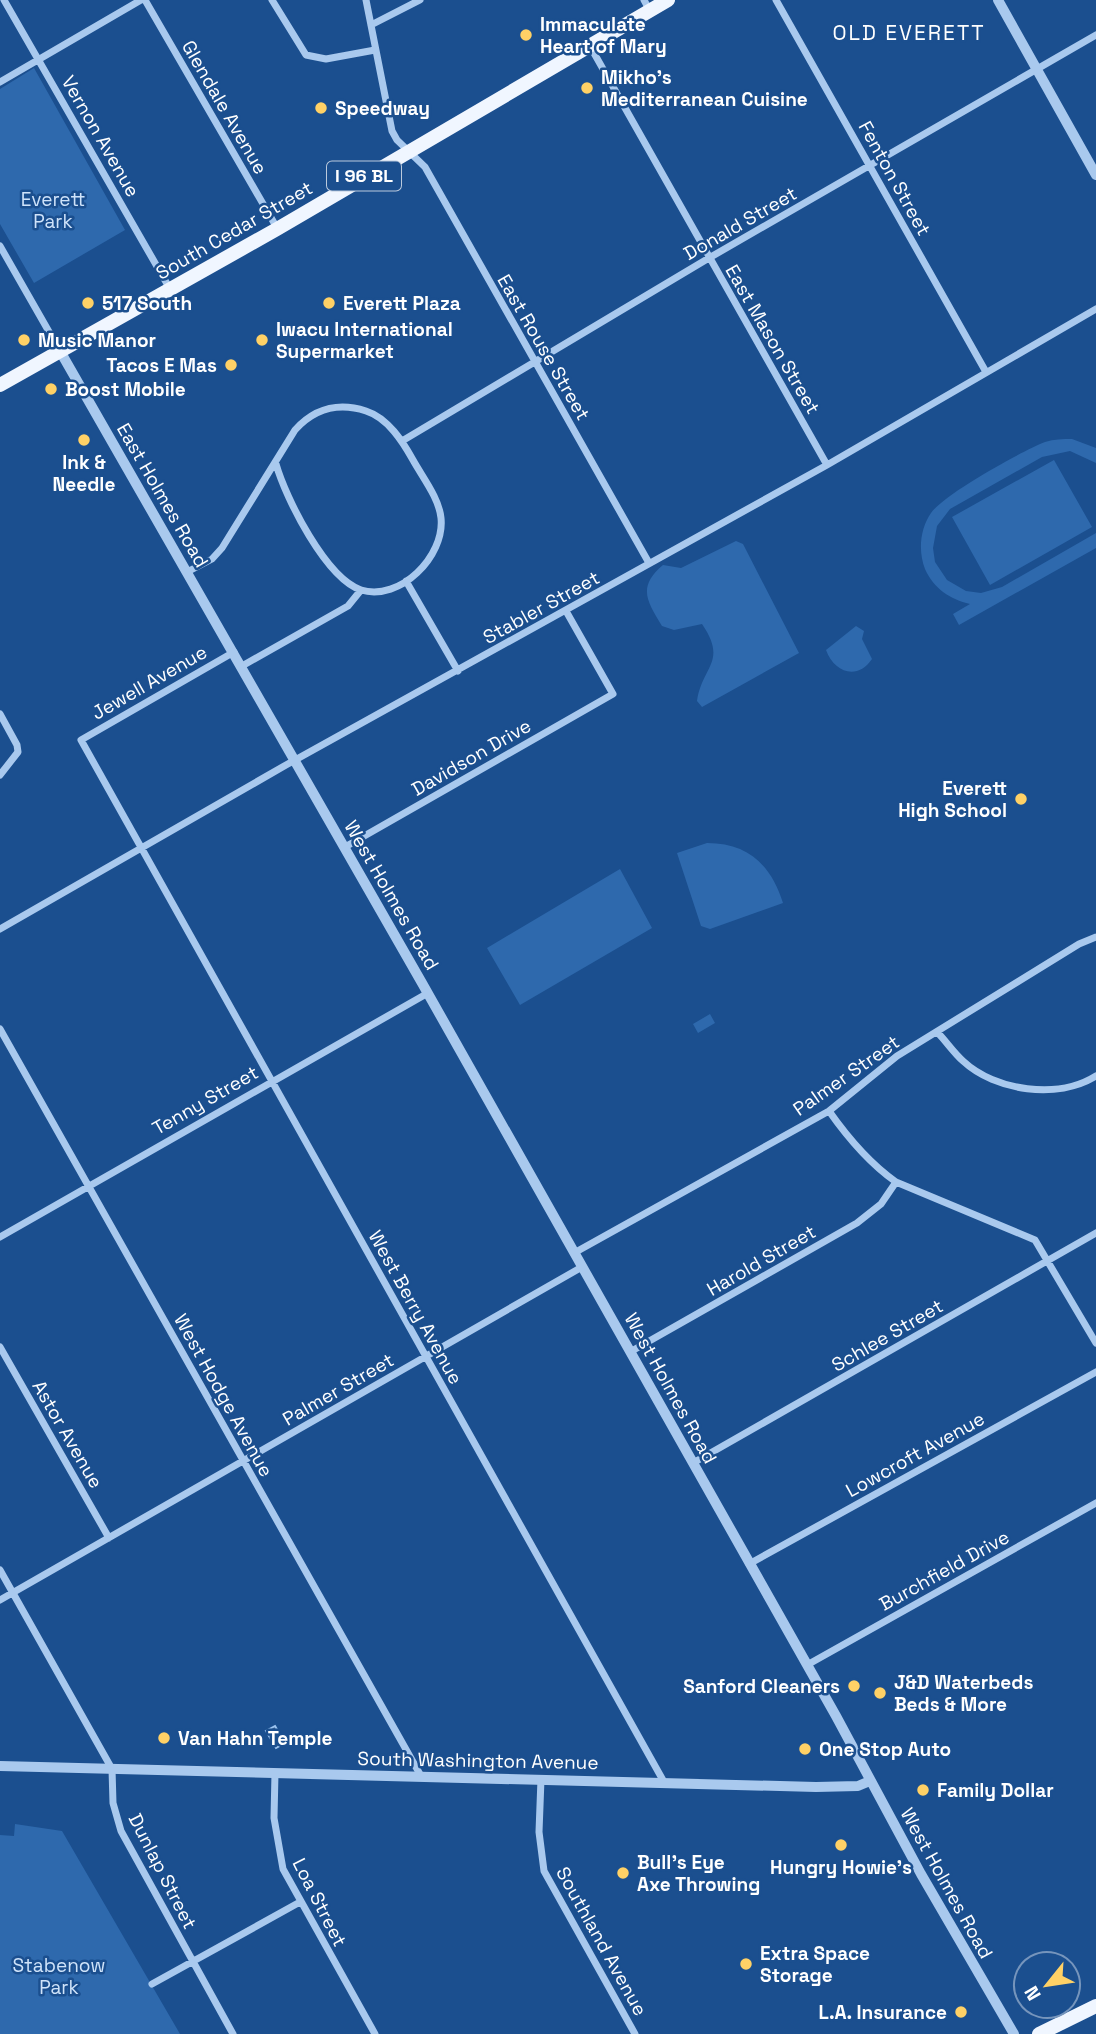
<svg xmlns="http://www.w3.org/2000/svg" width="1096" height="2034" viewBox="0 0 1096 2034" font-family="'Space Grotesk',sans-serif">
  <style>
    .green { fill: #2e69ad }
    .water { fill: #3c6290; stroke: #9cc4f0; stroke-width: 2 }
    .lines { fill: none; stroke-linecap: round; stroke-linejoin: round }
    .minor { stroke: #a9c9ee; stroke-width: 7 }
    .tertiary { stroke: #a9c9ee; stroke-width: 10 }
    .primary { stroke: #f0f6ff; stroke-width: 14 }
    .poi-dot { fill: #ffd166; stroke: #1b4f8f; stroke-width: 2.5 }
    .labels { text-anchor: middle; stroke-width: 5; stroke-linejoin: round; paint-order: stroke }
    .shield { fill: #1b4f8f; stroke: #bbcadd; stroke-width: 2 }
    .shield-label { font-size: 18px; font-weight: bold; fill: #fff }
    .poi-label { font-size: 19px; font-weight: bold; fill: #fff; stroke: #1b4f8f; text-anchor: start }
    .street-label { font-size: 19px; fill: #fff; stroke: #1b4f8f }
    .park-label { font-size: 19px; fill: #cfe3fa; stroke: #1b4f8f }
    .neighbourhood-label { font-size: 21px; letter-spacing: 2px; fill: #fff; stroke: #1b4f8f }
  </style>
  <rect width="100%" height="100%" fill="#1b4f8f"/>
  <path class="green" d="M34 68 125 230 34 283 0 224V89Z
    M1072 439 1096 448V463L1070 451 1042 457 950 509 937 526 933 548 935 562 947 580 966 591 981 593 1002 587 1096 533V548L959 625 953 614 970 604C950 599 934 589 925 569 918 551 920 529 931 513 944 494 1022 451 1045 442 1054 439 1063 439 1072 439Z
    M1054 460 1092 527 990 585 952 517Z
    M736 541 743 544 799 653 702 707 697 701C702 666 728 662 702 624L674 630 662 626C647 601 637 587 663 565L681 568Z
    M856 626 864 631 862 639 872 659C857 681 834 672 826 650Z
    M707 843C748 843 771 865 783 903L710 929 701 926 677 853Z
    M620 869 652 928 520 1005 487 948Z
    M710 1014 715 1023 698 1033 693 1024Z
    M15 1824 62 1831 180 2034H0V1835L14 1836Z"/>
  <path class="water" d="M275 1726 285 1743 276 1748 266 1731Z"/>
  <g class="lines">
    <path class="minor" d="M4 0 170 289
      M145 0 277 228
      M272 0 306 55 326 59 375 50
      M366 0 392 131 397 140 425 167 649 563
      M644 0 650 11
      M776 0 986 372
      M371 25 420 0
      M590 46 827 465
      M0 82 141 0
      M0 246 60 351
      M402 441 709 258 1096 35
      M187 572 212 559 222 548 295 430C314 409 338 402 366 411 388 418 403 442 413 460 423 478 439 498 441 518 445 556 400 602 361 590 326 578 286 499 276 464
      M406 581 458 671
      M234 652 81 740 664 1782
      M242 666 348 606 361 590
      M0 714 17 745 18 752 0 775
      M345 847 613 694 566 611
      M0 929 286 765 827 465 1096 309
      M0 1029 421 1776
      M937 1032C946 1041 953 1052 963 1061 995 1091 1058 1100 1096 1076
      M829 1111C848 1138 869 1163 896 1182L1035 1240 1096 1343
      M0 1237 428 993
      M574 1253 829 1111 897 1056 1079 944 1096 937
      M0 1347 109 1538
      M630 1352 857 1223 881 1204 896 1182
      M693 1463 1096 1233
      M749 1564 1096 1372
      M0 1570 112 1769 113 1803 121 1831 233 2034
      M0 1600 582 1267
      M807 1665 1096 1503
      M275 1773 274 1818 283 1869 375 2034
      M541 1779 539 1832 544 1871 635 2034
      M152 1984 300 1902"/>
    <path class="tertiary" d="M998 0 1096 175
      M60 351 422 983 836 1716 921 1874 1014 2034
      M0 1766 816 1787 858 1786 870 1781"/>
    <path class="primary" d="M0 385 277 229 668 0
      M1039 2034 1096 2006"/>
  </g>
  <g class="poi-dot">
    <circle cx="526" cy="35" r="7"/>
    <circle cx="587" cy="88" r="7"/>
    <circle cx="321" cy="108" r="7"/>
    <circle cx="88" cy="303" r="7"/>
    <circle cx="329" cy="303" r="7"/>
    <circle cx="24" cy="340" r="7"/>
    <circle cx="262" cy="340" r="7"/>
    <circle cx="231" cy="365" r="7"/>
    <circle cx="51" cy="389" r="7"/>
    <circle cx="84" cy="440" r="7"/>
    <circle cx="1021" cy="799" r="7"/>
    <circle cx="854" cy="1686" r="7"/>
    <circle cx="880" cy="1693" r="7"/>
    <circle cx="164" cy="1738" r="7"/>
    <circle cx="805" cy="1749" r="7"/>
    <circle cx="923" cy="1790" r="7"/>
    <circle cx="841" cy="1845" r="7"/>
    <circle cx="623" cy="1873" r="7"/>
    <circle cx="746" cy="1964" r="7"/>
    <circle cx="961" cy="2012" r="7"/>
  </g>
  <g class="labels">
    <rect class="shield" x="327" y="161.5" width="74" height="29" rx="5"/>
    <g class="shield-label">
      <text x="364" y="182">I 96 BL</text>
    </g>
    <g class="poi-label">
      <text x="540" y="31">Immaculate<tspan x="540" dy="22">Heart of Mary</tspan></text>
      <text x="601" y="84">Mikho's<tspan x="601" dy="22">Mediterranean Cuisine</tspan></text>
      <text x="335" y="115">Speedway</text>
      <text x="102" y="310">517 South</text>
      <text x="343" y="310">Everett Plaza</text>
      <text x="276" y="336">Iwacu International<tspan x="276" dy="22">Supermarket</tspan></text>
      <text x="38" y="347">Music Manor</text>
      <text x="217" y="372" text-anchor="end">Tacos E Mas</text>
      <text x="65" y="396">Boost Mobile</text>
      <text x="84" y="469" text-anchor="middle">Ink &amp;<tspan x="84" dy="22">Needle</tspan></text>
      <text x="1007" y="795" text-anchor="end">Everett<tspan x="1007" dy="22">High School</tspan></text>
      <text x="894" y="1689">J&amp;D Waterbeds<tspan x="894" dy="22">Beds &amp; More</tspan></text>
      <text x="840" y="1693" text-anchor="end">Sanford Cleaners</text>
      <text x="178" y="1745">Van Hahn Temple</text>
      <text x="819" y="1756">One Stop Auto</text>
      <text x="937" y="1797">Family Dollar</text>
      <text x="637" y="1869">Bull's Eye<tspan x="637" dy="22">Axe Throwing</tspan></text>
      <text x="841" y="1874" text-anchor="middle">Hungry Howie's</text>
      <text x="760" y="1960">Extra Space<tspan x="760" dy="22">Storage</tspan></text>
      <text x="947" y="2019" text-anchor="end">L.A. Insurance</text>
    </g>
    <g class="street-label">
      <text transform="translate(225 107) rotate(60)" y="7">Glendale Avenue</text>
      <text transform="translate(101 136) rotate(60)" y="7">Vernon Avenue</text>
      <text transform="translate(895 178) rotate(61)" y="7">Fenton Street</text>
      <text transform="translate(740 223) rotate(-30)" y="7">Donald Street</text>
      <text transform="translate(234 230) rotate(-30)" y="7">South Cedar Street</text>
      <text transform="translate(773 339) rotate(60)" y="7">East Mason Street</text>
      <text transform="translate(544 347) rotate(60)" y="7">East Rouse Street</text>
      <text transform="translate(163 495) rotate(60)" y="7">East Holmes Road</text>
      <text transform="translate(541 607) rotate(-29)" y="7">Stabler Street</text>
      <text transform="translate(149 682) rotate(-30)" y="7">Jewell Avenue</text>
      <text transform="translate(471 757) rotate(-30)" y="7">Davidson Drive</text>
      <text transform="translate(392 895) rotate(60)" y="7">West Holmes Road</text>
      <text transform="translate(846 1075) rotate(-35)" y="7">Palmer Street</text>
      <text transform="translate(205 1100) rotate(-30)" y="7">Tenny Street</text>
      <text transform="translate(761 1260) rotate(-30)" y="7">Harold Street</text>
      <text transform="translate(416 1307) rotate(61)" y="7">West Berry Avenue</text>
      <text transform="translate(887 1335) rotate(-30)" y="7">Schlee Street</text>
      <text transform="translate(671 1388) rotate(61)" y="7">West Holmes Road</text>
      <text transform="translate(338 1389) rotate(-30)" y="7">Palmer Street</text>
      <text transform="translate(224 1395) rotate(61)" y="7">West Hodge Avenue</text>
      <text transform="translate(68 1434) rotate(60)" y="7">Astor Avenue</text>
      <text transform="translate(915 1454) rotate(-29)" y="7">Lowcroft Avenue</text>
      <text transform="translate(944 1570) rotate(-29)" y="7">Burchfield Drive</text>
      <text transform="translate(478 1760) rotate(1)" y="7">South Washington Avenue</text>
      <text transform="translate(163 1871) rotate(63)" y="7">Dunlap Street</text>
      <text transform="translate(947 1883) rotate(61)" y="7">West Holmes Road</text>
      <text transform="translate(320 1902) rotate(63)" y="7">Loa Street</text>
      <text transform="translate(602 1941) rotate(61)" y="7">Southland Avenue</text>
    </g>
    <g class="park-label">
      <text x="53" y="206">Everett<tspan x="53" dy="22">Park</tspan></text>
      <text x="59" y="1972">Stabenow<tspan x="59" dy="22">Park</tspan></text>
    </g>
    <g class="neighbourhood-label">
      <text x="909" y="40">OLD EVERETT</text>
    </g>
  </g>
  <g transform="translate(1047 1985) rotate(240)"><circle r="33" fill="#1b4f8f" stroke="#7695bc" stroke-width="2"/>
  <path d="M0-5L12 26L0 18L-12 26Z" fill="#ffd166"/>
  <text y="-10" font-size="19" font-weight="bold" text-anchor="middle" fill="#ffffff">N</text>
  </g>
</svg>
